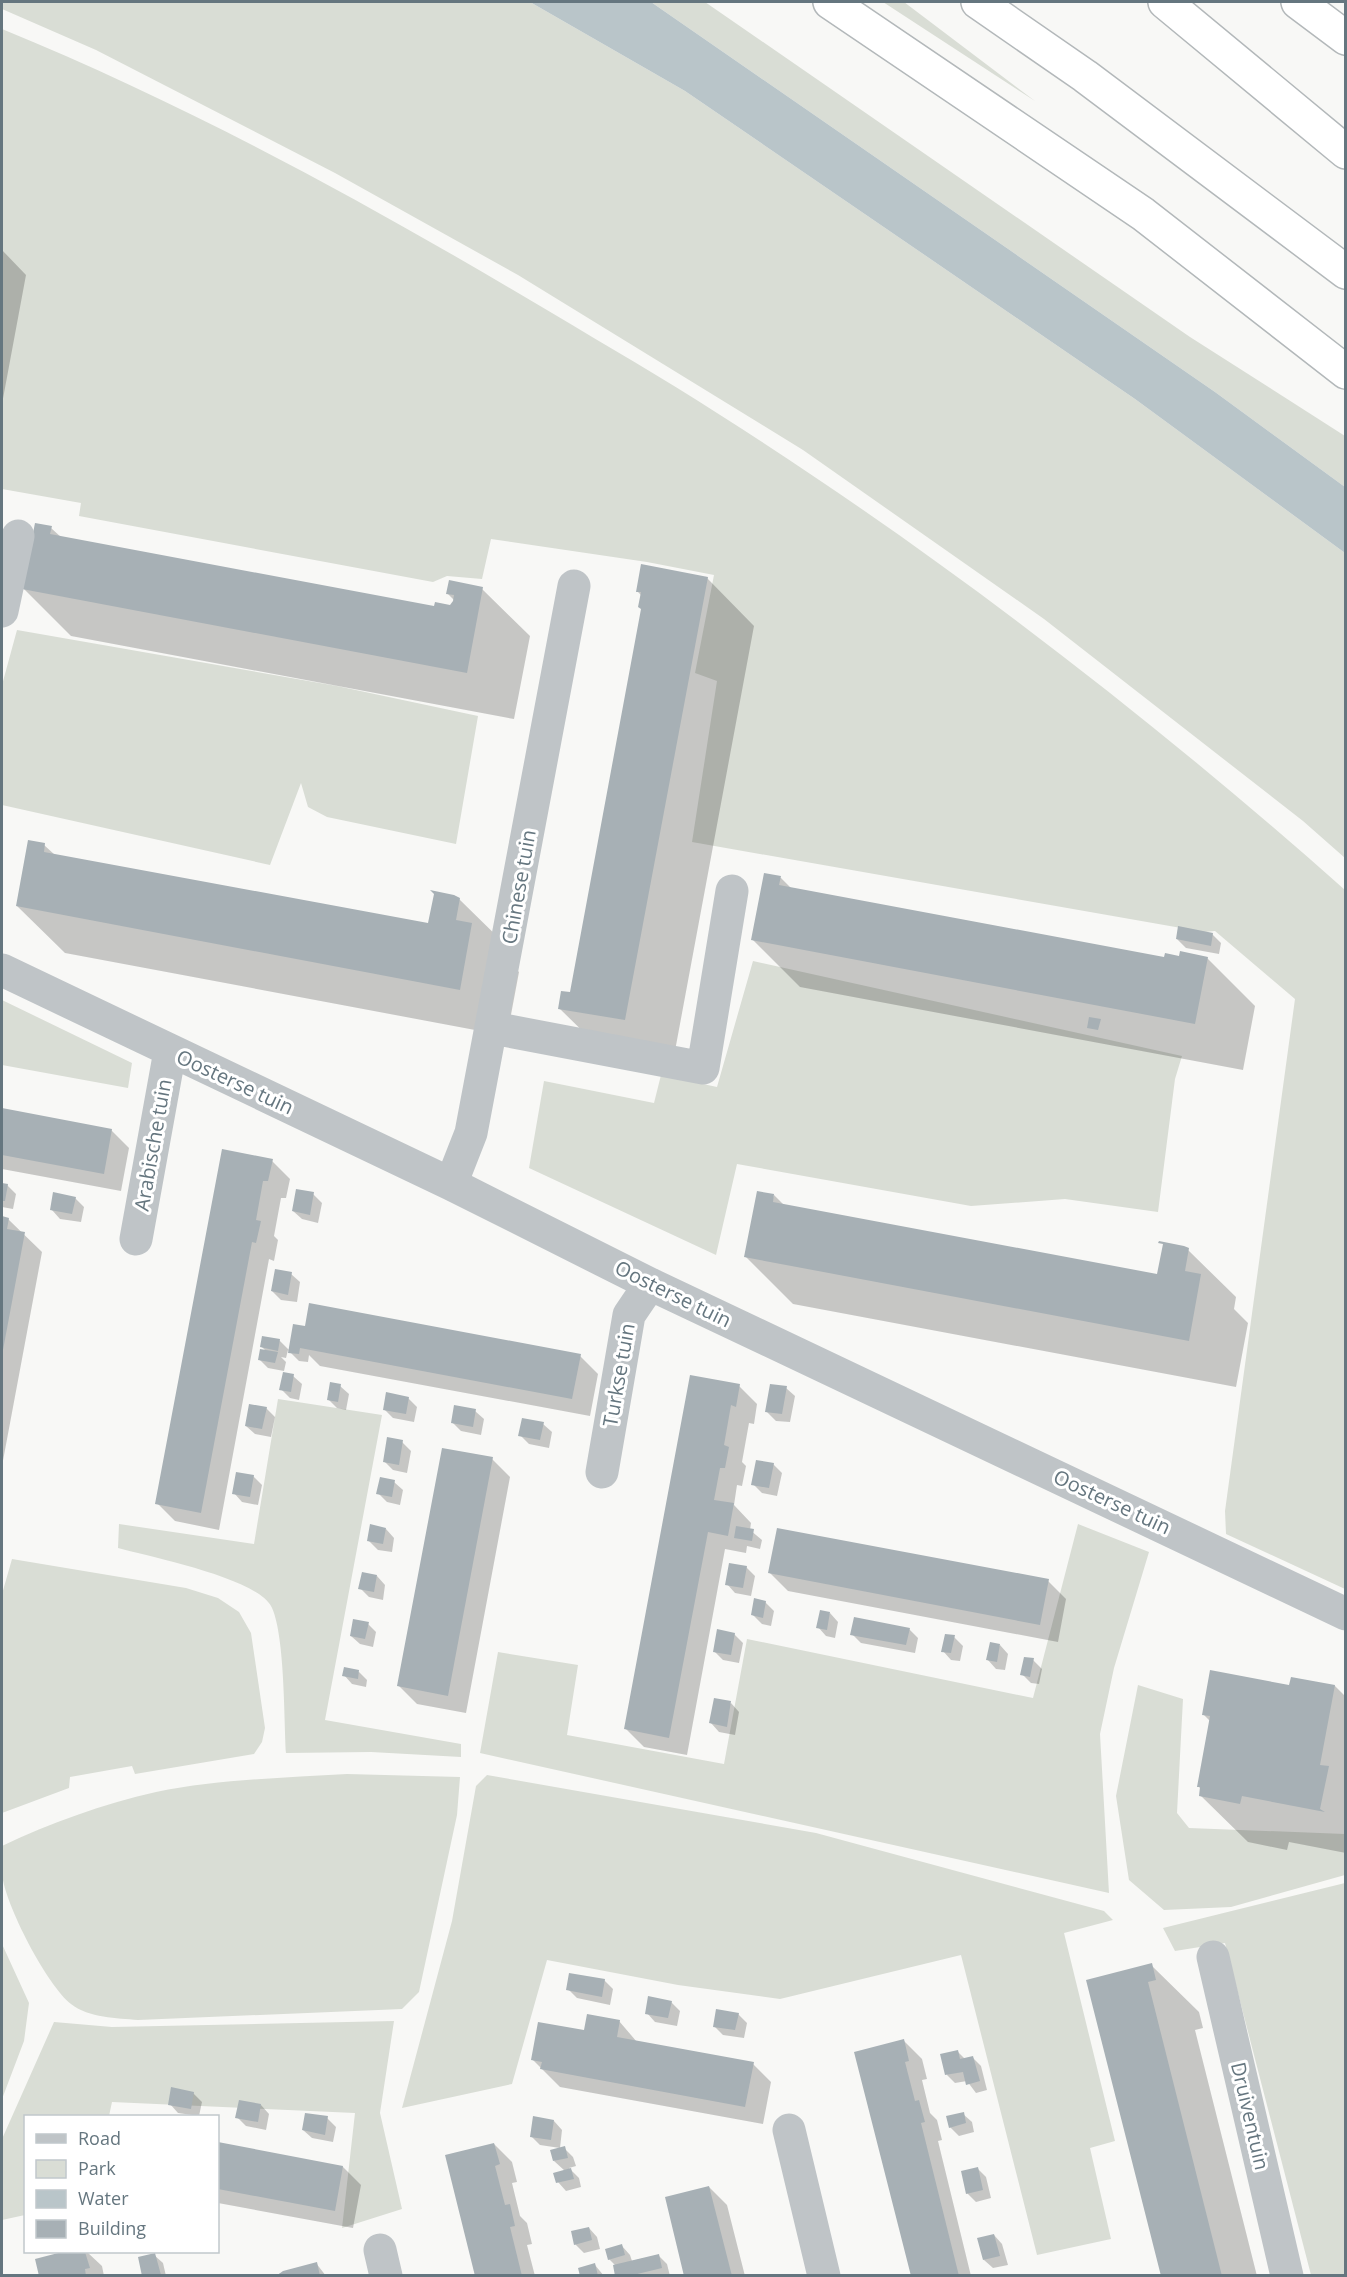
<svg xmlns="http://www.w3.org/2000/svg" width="1347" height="2277" viewBox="0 0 1347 2277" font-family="'Open Sans',sans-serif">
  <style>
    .green { fill: #d9ddd5 }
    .water { fill: #b9c5c9 }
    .shadow { fill: #0003 }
    .building { fill: #a7b0b5 }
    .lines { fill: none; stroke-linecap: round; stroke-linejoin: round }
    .highway-casing { stroke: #b3b8ba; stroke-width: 36 }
    .minor { stroke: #bfc4c7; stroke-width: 33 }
    .highway { stroke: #fff; stroke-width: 33 }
    .labels { text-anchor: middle; stroke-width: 6; stroke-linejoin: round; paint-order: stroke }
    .street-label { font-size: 20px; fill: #65767f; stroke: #fff }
  </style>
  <rect width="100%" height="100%" fill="#f8f8f6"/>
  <path class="green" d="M2 2H530L685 91 1135 399 1345 553V858L1303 821 1044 619 803 450 518 275 335 173 96 50 2 9Z
    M651 2H705L1190 337 1345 436V487L1215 392Z
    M883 2H904L1035 101Z
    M2 29C193 107 374 207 552 313 607 346 663 378 717 413 939 554 1149 716 1345 890V1589L1226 1534 1225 1511 1295 999 1215 931 1204 932 692 842 717 681 695 673 714 575 647 562 491 539 482 579 447 576 433 582 79 516 81 503 2 489Z
    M17 630 337 686 478 716 456 844 327 817 308 807 301 783 270 865 2 805V685Z
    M753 961 1182 1056 1175 1079 1158 1212 1065 1199 971 1206 737 1164 716 1255 529 1168 544 1081 654 1103 661 1075 717 1087Z
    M2 1000 132 1063 128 1088 2 1065Z
    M278 1399 382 1415 325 1720 461 1744V1757L371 1752 286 1753C284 1719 285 1632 271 1606 256 1578 151 1557 118 1548L119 1524 254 1544Z
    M1078 1524 1149 1552 1114 1668 1100 1734 1109 1893 480 1753 498 1652 578 1665 567 1735 724 1764 747 1639 1033 1698Z
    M12 1559 186 1588 218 1598 239 1612 251 1633 265 1728 262 1742 254 1754 135 1774 132 1766 70 1777 69 1788 2 1813V1594Z
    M1138 1685 1183 1699 1177 1813 1189 1828 1345 1834V1875L1231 1907 1164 1910 1129 1880 1116 1796Z
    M347 1774 460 1777 457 1815 419 1992 402 2009 138 2020C117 2018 89 2018 71 2004 47 1985 5 1905 2 1874 0 1865 1 1855 2 1846 50 1823 103 1804 156 1792 218 1779 283 1778 347 1774Z
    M487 1775 816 1833 1104 1911 1113 1920 1064 1933 1115 2141 1090 2148 1111 2239 1037 2255 961 1955 780 1999 678 1985 547 1960 512 2084 402 2108 452 1921 476 1786Z
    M1345 1883V2275H1311L1225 1943 1175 1951 1163 1928Z
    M2 1944 29 2003 24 2041 2 2099Z
    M394 2021 380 2113 402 2209 342 2228 355 2113 112 2102 109 2116H26L25 2215 2 2220V2139L54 2022 112 2027Z"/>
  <path class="water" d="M530 2H651L1215 392 1345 487V553L1135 399 685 91Z"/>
  <path class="shadow" d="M2 250 26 275 2 404Z
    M51 528 62 538 436 608 451 607 455 601 448 594 482 589 530 636 514 719 71 636 24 589Z
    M707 578 754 626 672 1067 607 1055 559 1008 571 994 642 610V596L637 591Z
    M44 845 55 855 429 925 459 899 507 946 504 958 519 972 507 1036 65 953 17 906Z
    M765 875 781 878 791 888 1165 959 1207 958 1255 1006 1243 1070 800 987 753 940Z
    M1212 934 1221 943 1219 954 1186 948 1177 939Z
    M2 1109 111 1130 129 1148 121 1191 2 1169Z
    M224 1151 272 1161 290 1179 286 1198H281L274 1236 278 1240 274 1261 269 1259 219 1530 175 1521 157 1503Z
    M2 1184 7 1185 16 1194 13 1209 2 1207Z
    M313 1194 322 1203 318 1223 302 1219 293 1211Z
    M774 1195 784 1205 1158 1276 1188 1250 1236 1297 1234 1309 1248 1323 1236 1387 793 1304 746 1257Z
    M75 1198 84 1207 81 1222 60 1219 52 1210Z
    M2 1218 8 1219 42 1252 2 1466Z
    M291 1274 300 1282 297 1302 281 1300 272 1291Z
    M295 1326 580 1356 598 1374 590 1416 320 1366 309 1355 308 1362 299 1361 288 1350 286 1358 281 1357 286 1362 284 1371 268 1368 259 1359 266 1351 261 1346 279 1340 290 1351Z
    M293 1376 302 1384 299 1400 290 1398 281 1389Z
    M691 1377 739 1386 757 1404 754 1424 749 1423 742 1462 746 1466 742 1486 737 1485 734 1505 751 1523 750 1530 762 1540 760 1549 747 1546 746 1553 725 1549 687 1755 644 1747 626 1729Z
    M340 1386 349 1394 346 1410 337 1408 328 1399Z
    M786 1388 795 1396 790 1422 776 1421 767 1412Z
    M408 1398 417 1407 414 1422 393 1418 384 1409Z
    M266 1408 275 1417 271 1437 255 1434 246 1426Z
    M475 1411 484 1419 481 1435 461 1431 452 1422Z
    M543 1424 552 1432 549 1448 529 1444 520 1435Z
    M402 1442 411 1451 407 1473 393 1470 384 1461Z
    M492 1459 510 1477 466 1713 417 1704 399 1686Z
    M773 1464 782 1473 777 1496 762 1493 753 1484Z
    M253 1476 262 1485 258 1505 242 1502 234 1493Z
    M394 1482 403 1490 400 1505 387 1502 378 1493Z
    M386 1529 394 1538 392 1552 378 1550 369 1541Z
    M746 1567 755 1576 751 1596 735 1593 727 1584Z
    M770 1573 1048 1581 1066 1599 1058 1642 788 1591Z
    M377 1576 385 1585 383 1600 369 1597 360 1588Z
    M765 1602 774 1611 771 1626 762 1624 753 1615Z
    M830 1613 838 1622 835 1638 826 1636 818 1627Z
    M368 1624 376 1632 373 1647 360 1644 351 1636Z
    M909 1629 918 1638 915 1653 861 1643 852 1634Z
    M734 1634 743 1643 739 1663 723 1660 714 1651Z
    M954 1637 963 1646 960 1661 951 1660 943 1651Z
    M1000 1645 1008 1654 1005 1670 996 1669 988 1660Z
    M1033 1660 1042 1669 1039 1684 1031 1683 1022 1674Z
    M359 1672 367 1680 366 1687 352 1684 344 1675Z
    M1290 1686H1335L1346 1697V1853L1289 1842 1287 1850 1248 1842 1200 1795 1201 1789 1198 1786 1211 1722 1204 1715Z
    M731 1703 739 1712 735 1735 719 1732 711 1723Z
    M1151 1965 1199 2012 1203 2028 1195 2030 1257 2276H1162L1088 1981Z
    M604 1980 613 1989 610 2005 577 1998 568 1989Z
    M671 2002 680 2011 677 2026 655 2022 647 2013Z
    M738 2014 747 2023 744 2038 723 2035 714 2026Z
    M619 2021 637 2042 753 2064 771 2082 763 2124 560 2087 532 2059 585 2032Z
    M904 2041 922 2059 927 2079 922 2080 930 2113 937 2120 942 2140 938 2141 971 2276H912Z
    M957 2051 965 2059 973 2058 981 2066 987 2090 976 2093 967 2081 955 2083 947 2075Z
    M193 2093 202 2102 199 2116 178 2113 170 2104Z
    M261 2105 269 2114 266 2130 246 2126 237 2117Z
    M963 2114 972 2122 974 2132 959 2136 950 2127Z
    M327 2118 336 2127 333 2142 312 2138 303 2130Z
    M554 2121 562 2130 560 2148 540 2145 531 2136Z
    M218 2144 343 2167 361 2185 353 2228 218 2203Z
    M494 2144 512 2162 517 2182 512 2183 520 2216 527 2223 532 2244 527 2245 535 2276H477Z
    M564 2148 573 2157 576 2166 569 2168 579 2178 581 2187 566 2191 558 2182 565 2171 554 2161Z
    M978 2169 986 2177 991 2198 976 2202 967 2193Z
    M709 2187 727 2205 745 2276H686Z
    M589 2228 597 2237 600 2249 584 2253 575 2244Z
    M994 2235 1002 2244 1008 2265 993 2268 984 2260Z
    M622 2246 630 2255 632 2261 658 2255 667 2264 670 2276H617L616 2266 609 2259Z
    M68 2252H87L102 2266 104 2276H40L36 2260Z
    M154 2255 163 2263 166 2276H144Z
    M316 2263 326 2276H272Z
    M595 2265 604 2276H581Z"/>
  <path class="building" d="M35 523 52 526 50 534 434 606 435 602 450 605 453 601 454 595 446 594 449 580 483 587 467 673 22 589Z
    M641 564 708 577 625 1020 558 1009 561 991 570 992 641 609 638 607 641 592H636Z
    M28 840 45 843 44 852 428 923 434 894 430 890 454 895 460 898 456 920 472 923 460 990 16 906Z
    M764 873 781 876 779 885 1164 957 1165 953 1179 956 1180 951 1208 957 1195 1024 751 940Z
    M1178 926 1213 933 1211 946 1176 939Z
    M1089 1017 1101 1019 1098 1030 1087 1028Z
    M2 1108 112 1129 104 1174 2 1155Z
    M222 1149 273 1159 268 1181H263L256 1220 261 1221 256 1243 252 1242 201 1513 155 1504Z
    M2 1183 8 1184 5 1201H2Z
    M296 1189 314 1192 310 1215 292 1211Z
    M757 1191 774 1194 773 1202 1157 1274 1163 1244 1158 1243 1159 1241 1184 1246 1189 1248 1185 1271 1201 1274 1189 1341 744 1257Z
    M53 1192 76 1197 72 1214 50 1210Z
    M2 1216 9 1218 7 1229 25 1232 3 1350Z
    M275 1269 292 1272 288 1295 271 1291Z
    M309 1303 581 1354 572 1399 300 1348 299 1354 288 1353 293 1324 305 1326Z
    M262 1336 280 1339 278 1351 260 1347Z
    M260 1349 278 1352 275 1363 258 1360Z
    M283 1372 294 1374 291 1392 279 1390Z
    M690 1375 740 1384 736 1407 731 1405 724 1445 729 1447 725 1468H720L714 1500 734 1503 728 1536 708 1532 669 1738 624 1729Z
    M330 1382 341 1384 338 1402 327 1400Z
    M770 1384 787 1386 782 1414 765 1412Z
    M386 1392 409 1397 406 1414 383 1410Z
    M249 1404 267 1407 262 1429 245 1426Z
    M454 1405 476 1409 473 1427 451 1423Z
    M522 1418 544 1422 540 1440 518 1436Z
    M387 1437 403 1440 399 1465 383 1462Z
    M442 1448 493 1457 448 1696 397 1686Z
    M756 1460 774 1463 769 1488 751 1485Z
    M236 1472 254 1475 250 1497 232 1494Z
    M380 1477 395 1480 392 1497 376 1494Z
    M370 1524 386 1528 383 1544 367 1541Z
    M736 1526 754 1529 752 1541 734 1538Z
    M777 1528 1049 1579 1040 1625 768 1573Z
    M729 1563 747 1566 743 1588 725 1585Z
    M362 1572 377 1575 374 1592 358 1589Z
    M754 1598 766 1601 763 1618 751 1615Z
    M820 1610 830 1612 827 1630 816 1628Z
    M854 1617 910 1628 906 1645 850 1635Z
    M353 1619 369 1622 365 1639 350 1636Z
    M717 1629 735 1633 731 1655 713 1652Z
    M945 1634 955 1635 951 1653 941 1652Z
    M990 1642 1000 1644 997 1662 986 1660Z
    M1024 1657 1034 1658 1030 1677 1020 1675Z
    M344 1667 359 1670 358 1679 342 1676Z
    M1210 1670 1289 1685 1291 1677 1335 1685 1320 1765 1329 1766 1320 1809 1325 1812 1242 1796 1240 1804 1199 1796 1200 1787H1197L1210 1716 1202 1715Z
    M714 1698 731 1701 727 1727 709 1723Z
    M1152 1963 1156 1980 1148 1982 1222 2276H1161L1086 1980Z
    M569 1973 605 1979 602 1997 566 1990Z
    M648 1996 672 2001 668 2018 645 2014Z
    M716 2009 739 2013 735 2030 713 2027Z
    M587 2014 620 2020 617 2037 754 2062 745 2107 540 2069 542 2062 531 2060 538 2022 584 2030Z
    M904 2039 909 2061 905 2062 915 2101 919 2100 925 2122 921 2123 959 2276H911L854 2052Z
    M958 2050 960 2059 973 2056 980 2081 966 2085 963 2072 945 2075 940 2054Z
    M171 2087 194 2092 191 2109 168 2105Z
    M239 2100 261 2104 258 2122 235 2118Z
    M964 2112 966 2123 949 2128 946 2116Z
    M305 2113 328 2116 325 2135 302 2130Z
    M533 2116 554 2120 551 2140 530 2137Z
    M218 2142 343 2166 335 2211 218 2189Z
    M494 2143 500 2164 495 2166 505 2205 510 2204 515 2226 510 2227 522 2276H475L445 2155Z
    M565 2146 568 2158 553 2161 550 2150Z
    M978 2167 983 2190 966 2194 961 2171Z
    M571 2168 574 2179 556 2183 553 2173Z
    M709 2186 732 2276H684L665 2197Z
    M589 2227 592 2240 574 2245 571 2231Z
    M994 2234 1000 2256 983 2260 977 2238Z
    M622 2244 625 2255 608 2260 605 2249Z
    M62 2252H85L90 2268 85 2269 86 2276H39L35 2259Z
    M155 2253 161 2275 142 2276 138 2257Z
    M659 2254 662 2268 629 2276H615L613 2265Z
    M317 2262 320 2276H276L283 2271Z
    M595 2263 598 2276H580L578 2268Z"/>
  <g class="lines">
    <defs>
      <path id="highway" d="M830 2 1143 214 1346 372
        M978 2 1085 76 1346 272
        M1165 2 1346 152
        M1298 2 1346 38"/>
    </defs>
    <use href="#highway" class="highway-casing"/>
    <path class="minor" d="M2 611 18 536
      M2 970 451 1184 650 1284 1346 1614
      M493 1028 703 1068 732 891
      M451 1184 471 1133 574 586
      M136 1239 170 1051
      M602 1472 629 1315 650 1284
      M1213 1957 1287 2276
      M789 2130 824 2276
      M380 2250 386 2276"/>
    <use href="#highway" class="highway"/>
  </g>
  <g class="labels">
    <g class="street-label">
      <text transform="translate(519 887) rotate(-80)" y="7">Chinese tuin</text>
      <text transform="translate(235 1082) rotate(25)" y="7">Oosterse tuin</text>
      <text transform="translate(153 1145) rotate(-80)" y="7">Arabische tuin</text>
      <text transform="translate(673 1294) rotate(26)" y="7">Oosterse tuin</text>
      <text transform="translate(619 1375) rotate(-80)" y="7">Turkse tuin</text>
      <text transform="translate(1112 1502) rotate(25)" y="7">Oosterse tuin</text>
      <text transform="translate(1250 2116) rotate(77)" y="7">Druiventuin</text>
    </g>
  </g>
  <rect width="1347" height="2277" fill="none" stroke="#65767f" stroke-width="6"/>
  <rect x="24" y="2115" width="195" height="138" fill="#ffffff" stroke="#c1c8cc" stroke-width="1.5"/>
  <rect x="36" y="2134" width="30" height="9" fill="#bfc4c7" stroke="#c1c8cc" stroke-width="1.5"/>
  <text x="78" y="2145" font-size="18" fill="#65767f">Road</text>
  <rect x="36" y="2160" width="30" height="18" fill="#d9ddd5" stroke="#c1c8cc" stroke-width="1.5"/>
  <text x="78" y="2175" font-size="18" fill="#65767f">Park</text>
  <rect x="36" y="2190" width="30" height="18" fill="#b9c5c9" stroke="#c1c8cc" stroke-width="1.5"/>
  <text x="78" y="2205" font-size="18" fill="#65767f">Water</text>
  <rect x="36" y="2220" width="30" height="18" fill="#a7b0b5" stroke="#c1c8cc" stroke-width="1.5"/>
  <text x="78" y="2235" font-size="18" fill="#65767f">Building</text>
</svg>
